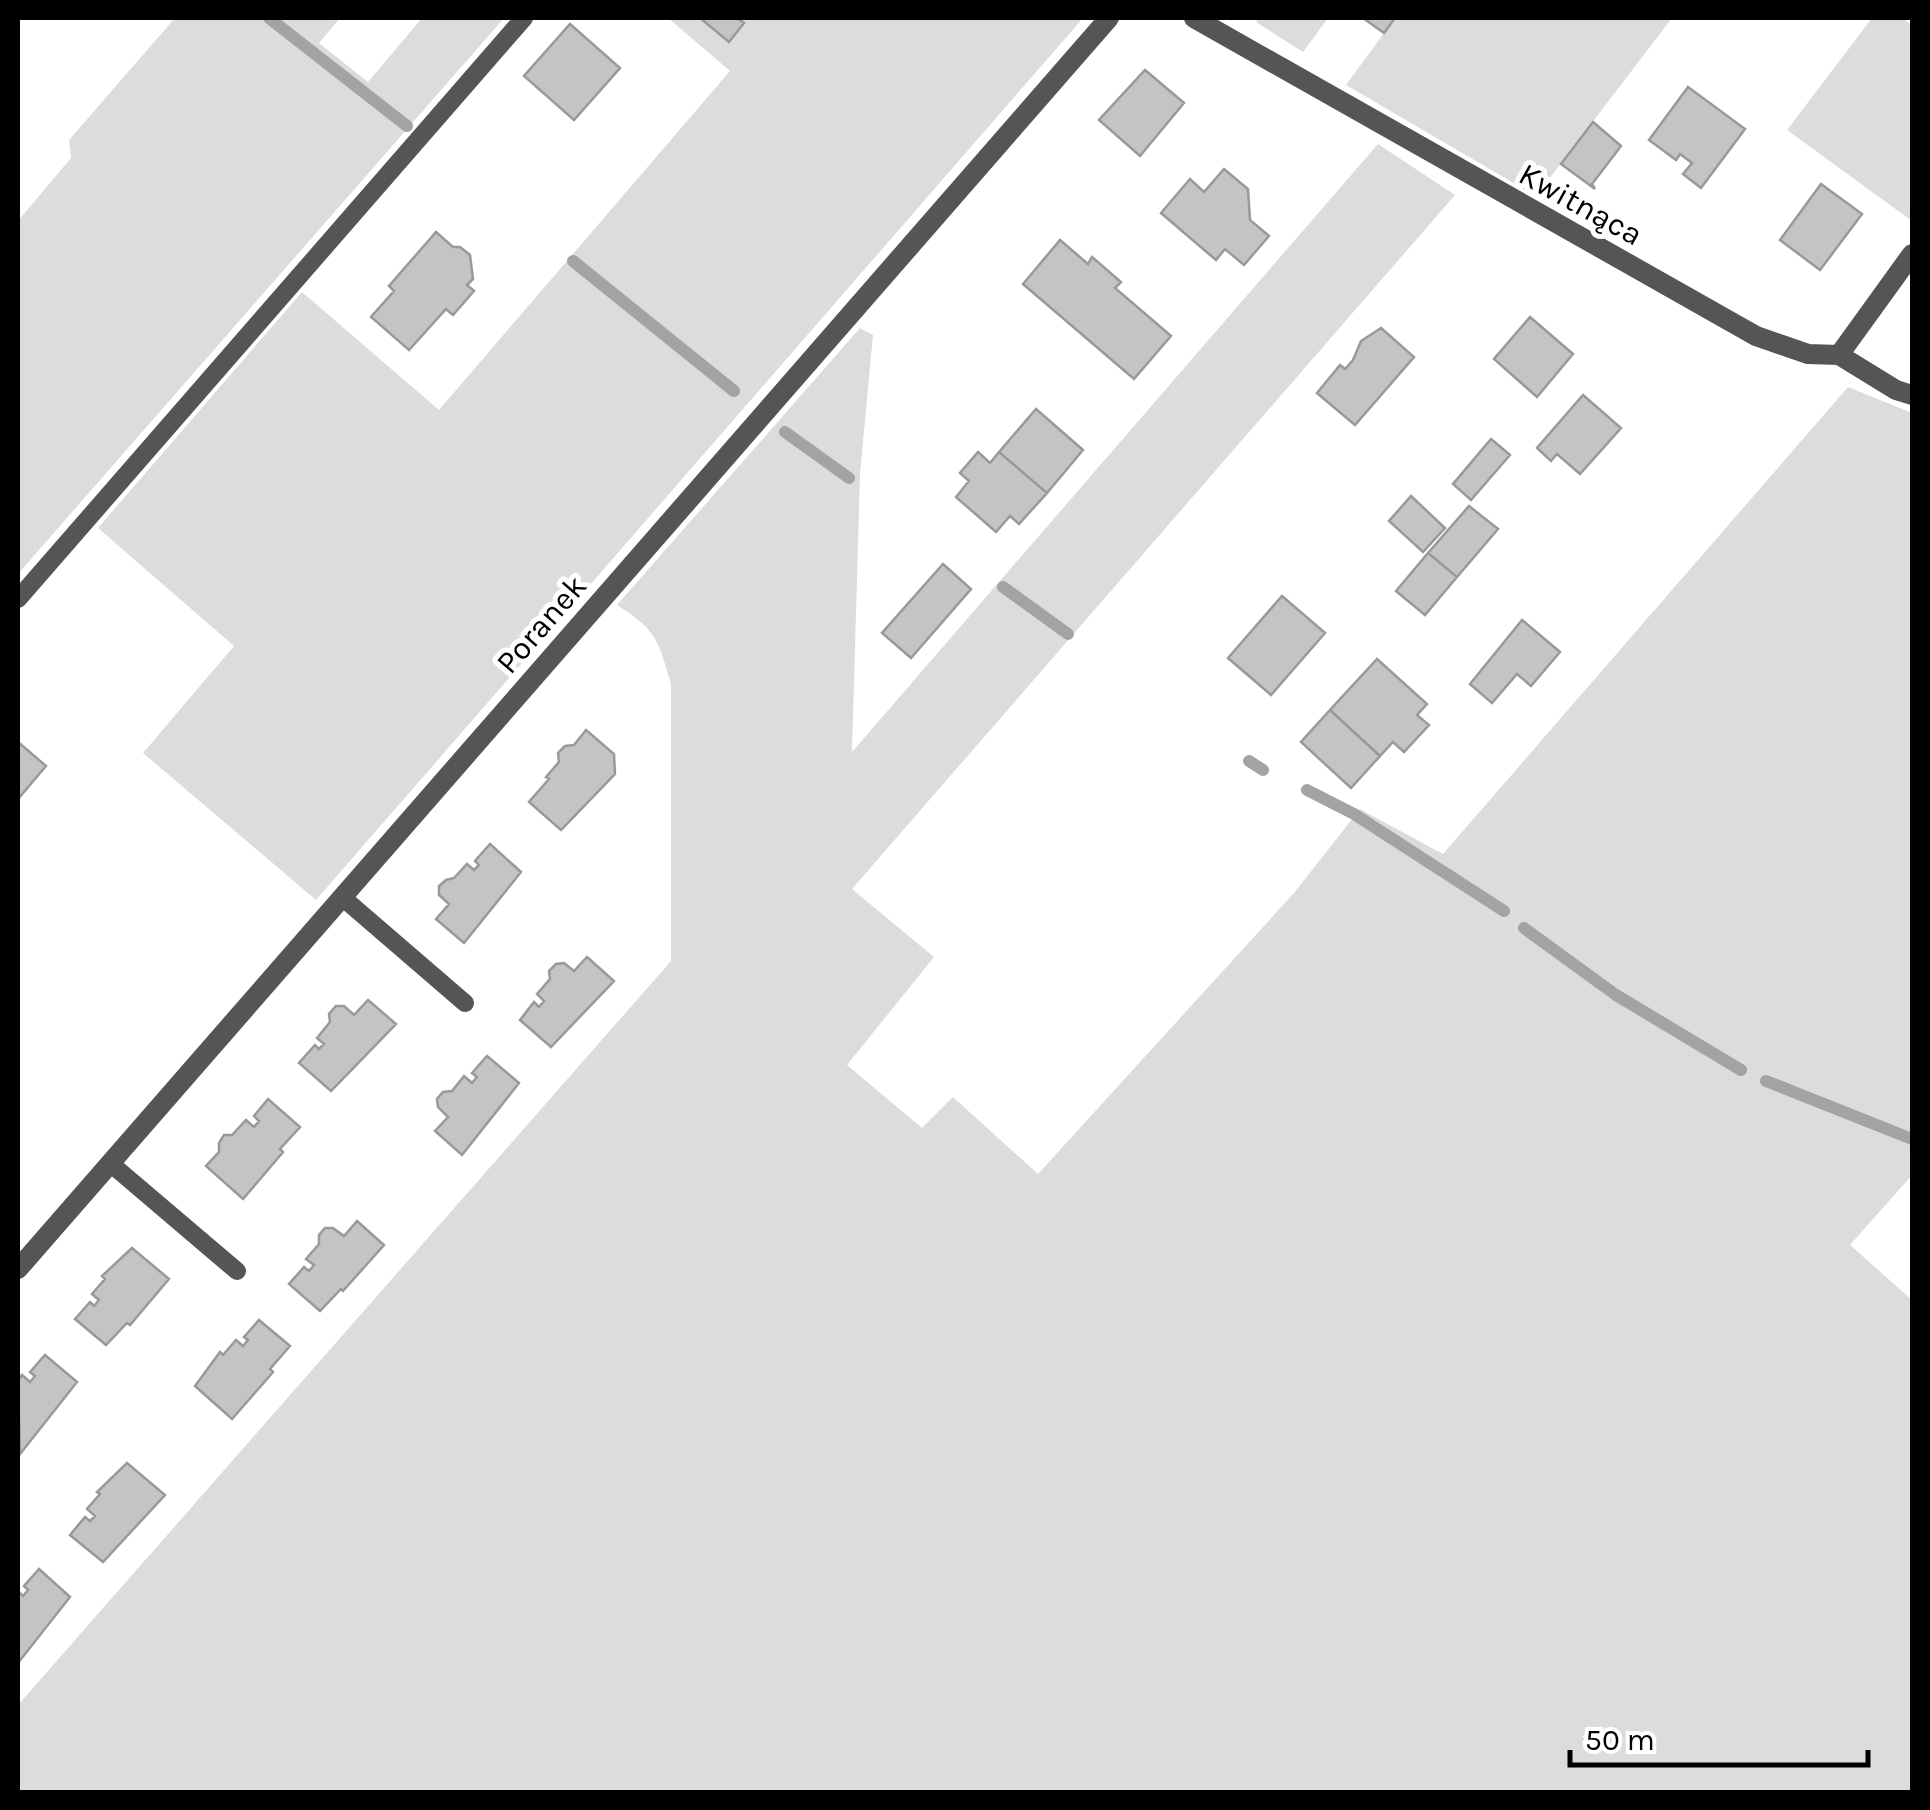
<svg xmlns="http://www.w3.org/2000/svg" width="1930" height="1810" viewBox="0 0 1930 1810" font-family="Karla,sans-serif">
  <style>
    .green { fill: #dcdcdc }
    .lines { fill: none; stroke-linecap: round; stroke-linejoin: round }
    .stream { stroke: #a3a3a3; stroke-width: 12 }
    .building { fill: #c4c4c4; stroke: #999; stroke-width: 2.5 }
    .service { stroke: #555; stroke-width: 18 }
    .minor { stroke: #555; stroke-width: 20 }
    .labels { text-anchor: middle; stroke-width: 10; stroke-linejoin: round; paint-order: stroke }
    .street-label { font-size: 32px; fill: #000; stroke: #fff }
  </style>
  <rect width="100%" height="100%" fill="#fff"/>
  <path class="green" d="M175 18H340L319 43 368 82 422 18H504L18 574V221L71 158 69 140Z
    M668 18H1083L316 900 143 753 234 646 98 528 302 292 439 410 730 71Z
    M1259 18H1328L1303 52 1256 22Z
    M1395 18H1672L1536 196 1346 85Z
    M1872 18H1902L1912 25V221L1787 130Z
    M1378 144 1455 195 852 889 934 957 847 1065 922 1128 953 1097 1038 1174 1294 893 1360 809 1443 854 1848 387 1912 413V1175L1850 1245 1912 1300V1792H18V1705L671 961V684C658 639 656 630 617 605L860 328 873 335 860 474 852 752Z"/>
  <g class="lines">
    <path class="stream" d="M269 18 407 126
      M573 261 734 391
      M785 432 849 478
      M1003 587 1068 634
      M1249 761 1263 770
      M1307 790 1354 814 1504 911
      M1524 928 1616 995 1741 1070
      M1766 1081 1912 1139"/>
  </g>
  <path class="building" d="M700 18H737L744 23 729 42Z
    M1363 18H1395L1384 33Z
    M570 24 620 68 574 120 524 76Z
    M1145 70 1184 103 1140 156 1099 120Z
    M1688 87 1745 129 1701 188 1683 174 1692 163 1680 154 1676 160 1649 140Z
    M1593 122 1621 146 1592 184 1595 189 1561 164Z
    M1224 169 1248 189 1250 220 1269 236 1244 265 1225 249 1216 260 1161 213 1190 179 1204 192Z
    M1821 184 1862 214 1820 270 1780 240Z
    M436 232 453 247H460L470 255 473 279 467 285 474 291 453 315 446 309 409 350 371 317 394 291 389 286Z
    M1060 240 1088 264 1092 257 1121 282 1115 288 1171 336 1134 379 1023 284Z
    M1530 317 1573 354 1537 397 1494 359Z
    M1381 328 1414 357 1355 425 1317 393 1340 365 1345 369 1353 360 1361 341Z
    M1583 395 1621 428 1580 474 1557 454 1551 461 1537 448Z
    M1036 409 1083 450 1047 493 999 452Z
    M1491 439 1510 455 1471 500 1453 484Z
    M978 452 990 463 999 452 1047 493 1019 524 1010 516 996 532 956 497 969 481 960 473Z
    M1411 496 1445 528 1423 552 1389 521Z
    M1469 506 1498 529 1457 577 1428 553Z
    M1428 553 1457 577 1425 615 1396 591Z
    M943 564 971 589 911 658 882 633Z
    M1282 596 1325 633 1271 695 1228 658Z
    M1522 620 1560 652 1531 686 1517 674 1492 703 1470 684Z
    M1377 659 1427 704 1417 715 1429 725 1404 752 1393 742 1380 756 1330 710Z
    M1330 710 1380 756 1351 788 1301 742Z
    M586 730 614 754 615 774 561 830 529 802 549 779 546 777 559 762 558 753 565 746 574 745Z
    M18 742 46 766 18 799Z
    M490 844 521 872 464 943 436 919 449 904 439 895V886L446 880 454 878 467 864 474 870 479 865 475 861Z
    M587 957 614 981 551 1047 520 1020 534 1002 539 1007 544 1001 537 994 550 979 549 971 556 964 564 963 574 971Z
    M368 1000 396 1024 331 1091 299 1063 315 1045 319 1049 324 1044 317 1038 330 1022 329 1014 336 1006H344L354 1015Z
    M487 1056 519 1083 462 1155 435 1131 448 1117 438 1107 437 1099 443 1092 452 1091 464 1076 472 1083 477 1077 472 1073Z
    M268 1099 300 1127 280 1149 283 1152 243 1199 206 1166 219 1152V1143L224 1135H232L246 1120 254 1127 259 1121 254 1116Z
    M357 1221 384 1245 343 1291 341 1289 320 1311 289 1284 304 1267 309 1271 314 1265 306 1259 319 1244V1235L325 1228H333L344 1236Z
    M132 1248 169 1279 130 1325 127 1323 106 1345 75 1319 90 1302 94 1306 99 1300 92 1294 105 1279 102 1276Z
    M259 1320 290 1346 270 1369 273 1372 232 1419 195 1386 220 1352 223 1355 236 1340 243 1346 248 1340 244 1337Z
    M45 1355 77 1382 20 1454 18 1381 22 1375 30 1382 35 1376 30 1372Z
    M127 1463 165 1495 103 1562 70 1535 85 1517 90 1521 95 1516 87 1509 100 1494 97 1492Z
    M39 1569 70 1597 18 1663V1591L23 1596 28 1590 24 1586Z"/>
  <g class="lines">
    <path class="service" d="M18 599 524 18
      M342 897 465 1003
      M110 1163 237 1271"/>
    <path class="minor" d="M1194 18 1756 336 1808 354 1839 355
      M1839 355 1912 254
      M1839 355 1896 390 1912 395
      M18 1269 1109 18"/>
  </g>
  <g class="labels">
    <g class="street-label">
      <text transform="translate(1581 204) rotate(29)" y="11">Kwitnąca</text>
      <text transform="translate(541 624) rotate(-49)" y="11">Poranek</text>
    </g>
  </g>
  <rect width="1930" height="1810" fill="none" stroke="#000000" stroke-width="40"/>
  <path d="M1570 1750v15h298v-15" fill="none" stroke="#000000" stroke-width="5"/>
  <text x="1585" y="1750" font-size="30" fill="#000000" stroke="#ffffff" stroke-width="8" paint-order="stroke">50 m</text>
</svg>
